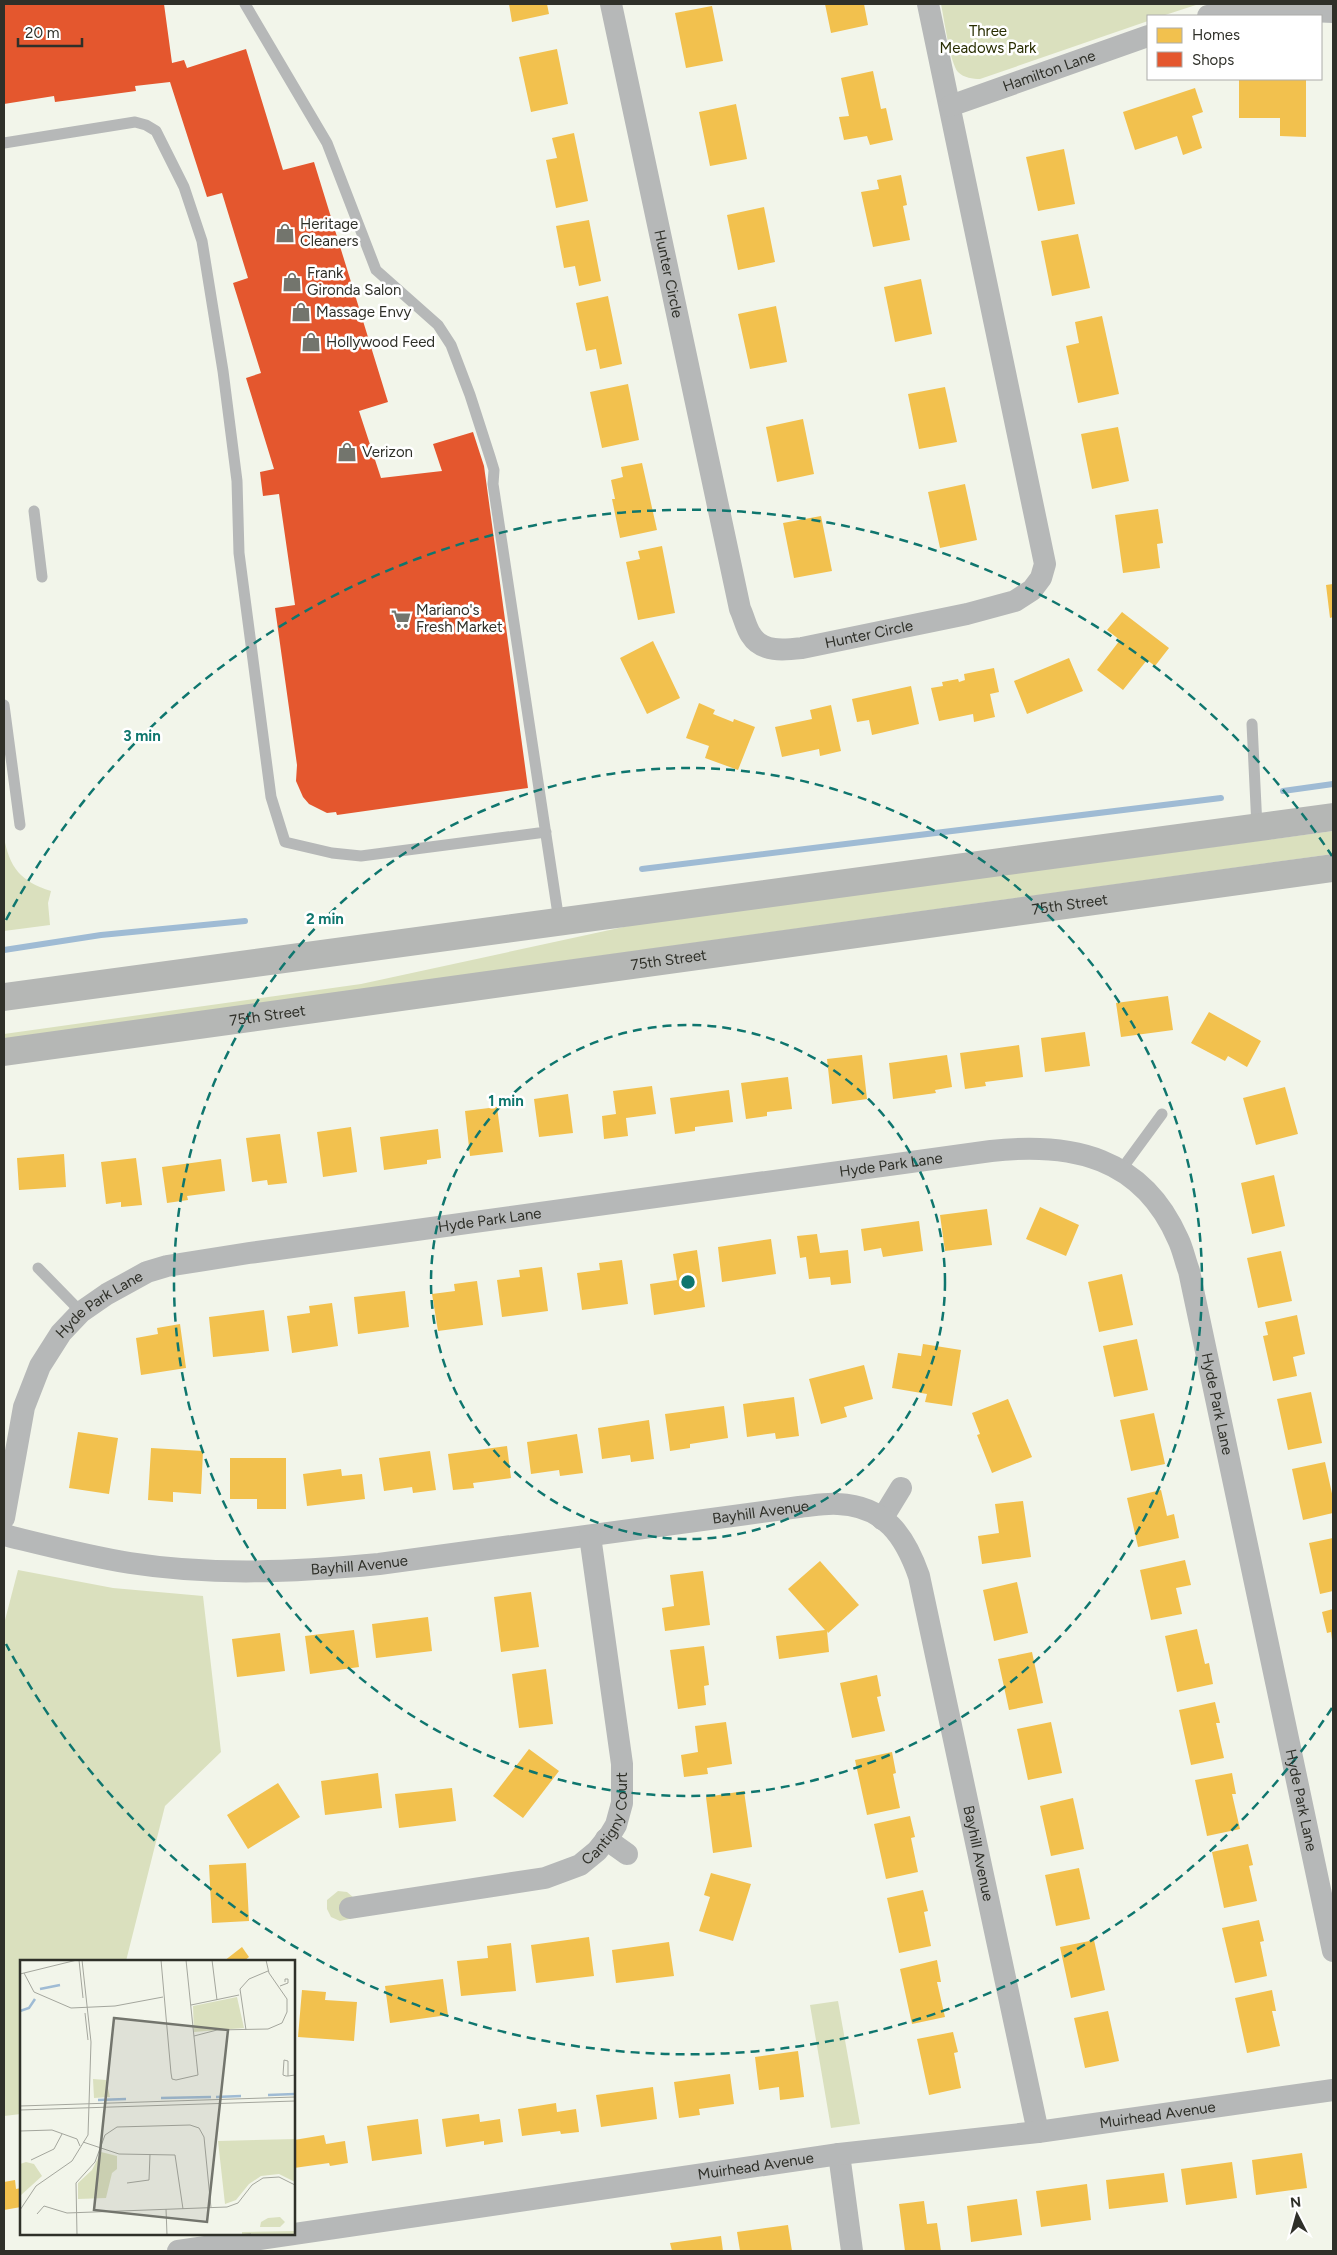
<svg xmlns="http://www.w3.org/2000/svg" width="1337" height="2255" viewBox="0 0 1337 2255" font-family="Figtree,sans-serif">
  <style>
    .green { fill: #dae0be }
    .homes { fill: #f2c14e }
    .shops { fill: #e4572e }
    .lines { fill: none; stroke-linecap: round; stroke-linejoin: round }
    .stream { stroke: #9fbbd4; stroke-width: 6 }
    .lane { stroke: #b6b8b8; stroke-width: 11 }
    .street { stroke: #b6b8b8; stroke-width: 22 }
    .secondary { stroke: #b5b7b5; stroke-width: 28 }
    .ring { fill: none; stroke: #0f766e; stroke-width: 2.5; stroke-dasharray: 9 6 }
    .labels { text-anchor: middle; stroke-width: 5; stroke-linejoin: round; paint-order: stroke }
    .park-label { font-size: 15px; fill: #282d01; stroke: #fff }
    .street-label { font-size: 15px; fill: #2f3029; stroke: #fff }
    .poi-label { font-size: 15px; fill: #2f3029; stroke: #fff; text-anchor: start }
    .inset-river { fill: none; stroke: #9fbbd4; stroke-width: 2.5 }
    .inset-road { fill: none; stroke: #a4a69d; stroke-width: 1 }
    .view { fill: #73756d; fill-opacity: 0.15; stroke: #73756d; stroke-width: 2.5 }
    .inset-edge { fill: none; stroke: #2f3029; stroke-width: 2.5 }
    .centre { fill: #0f766e; stroke: #fff; stroke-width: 2.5 }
    .ring-label { font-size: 15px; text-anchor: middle; font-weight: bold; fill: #0f766e; stroke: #fff; stroke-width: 5; stroke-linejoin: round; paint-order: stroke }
  </style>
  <rect width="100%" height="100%" fill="#f2f5ea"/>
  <path class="green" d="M941 4H1199L1162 16H1148V21L980 79C973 79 964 78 958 72 950 63 944 18 941 4Z
    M1333 831V854L4 1039V1034L361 984 642 923Z
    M4 837C9 867 21 882 51 891L48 903 50 925 4 931Z
    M18 1570 113 1588 203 1596 221 1752 165 1806 126 1961H21V2114L4 2116V1624Z
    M338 1891 347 1892 354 1898 349 1919 340 1921 331 1917 327 1909V1900Z
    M838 2001 860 2124 831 2128 810 2005Z"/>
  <path class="homes" d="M509 4H547L549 14 512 22Z
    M825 4H864L868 25 831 33Z
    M712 6 723 61 686 68 675 13Z
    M557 49 568 104 531 112 519 57Z
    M873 71 881 109 886 108 893 140 870 145 867 136 844 140 839 117 849 116 841 78Z
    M1239 79H1306V137L1280 136V118H1239Z
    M1195 88 1203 112 1192 116 1202 148 1183 155 1177 136 1135 150 1123 112Z
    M736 104 747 159 710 166 699 112Z
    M574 133 588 201 556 208 546 160 557 158 552 138Z
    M1064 149 1075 204 1038 211 1026 157Z
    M901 175 907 205 903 206 910 240 873 247 861 192 879 189 877 180Z
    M764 207 775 262 738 270 727 215Z
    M589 220 601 281 579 286 575 266 564 268 556 226Z
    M1078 234 1090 288 1052 296 1041 241Z
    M921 279 932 334 895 342 884 287Z
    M608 296 622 364 600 369 596 349 586 351 576 303Z
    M776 306 787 362 750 369 738 314Z
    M1102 316 1119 394 1078 403 1066 346 1079 343 1075 322Z
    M628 384 639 440 602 448 590 392Z
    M945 387 957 442 919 449 908 394Z
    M803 419 814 474 777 482 766 427Z
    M1118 427 1129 481 1092 489 1081 434Z
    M642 463 657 530 620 538 612 499H615L611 480 623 477 621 467Z
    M965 484 977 540 940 548 928 492Z
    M1158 509 1163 543 1157 544 1160 568 1123 573 1115 515Z
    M821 516 832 571 794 578 783 523Z
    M662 546 675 613 638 620 626 562 640 559 638 551Z
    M1333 584V617L1330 618 1326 585Z
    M1122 612 1169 648 1155 666 1147 660 1123 690 1097 670 1120 640 1107 630Z
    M653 641 680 698 647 714 620 658Z
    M1069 658 1083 691 1027 714 1014 681Z
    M994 668 999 692 990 694 995 717 974 722 973 714 939 721 931 688 943 686 942 682 958 679 959 682 965 680 964 674Z
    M911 686 919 724 872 735 869 720 857 722 852 699Z
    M699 703 715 710 713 714 733 722 734 719 755 727 738 770 705 758 709 746 686 738Z
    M831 705 841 751 820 756 819 749 782 757 775 727 812 719 810 710Z
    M1168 996 1173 1030 1121 1037 1116 1003Z
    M1209 1012 1261 1041 1247 1067 1228 1056 1225 1061 1191 1043Z
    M1085 1032 1090 1066 1045 1072 1041 1038Z
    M1019 1045 1023 1077 985 1082 986 1086 965 1089 960 1053Z
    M862 1055 867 1099 832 1104 827 1059Z
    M947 1055 952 1087 935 1090 936 1093 893 1099 889 1063Z
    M788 1077 792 1109 767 1112V1116L746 1119 741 1083Z
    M652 1086 656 1114 626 1118 628 1136 604 1139 602 1116 616 1114 613 1091Z
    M1285 1087 1298 1134 1256 1145 1243 1098Z
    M729 1090 733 1122 695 1127V1131L675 1134 670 1098Z
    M568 1094 573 1133 539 1137 534 1099Z
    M497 1107 503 1152 470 1156 465 1111Z
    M351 1127 357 1172 323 1177 317 1132Z
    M438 1129 441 1158 427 1160V1164L384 1170 380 1137Z
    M280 1134 287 1183 268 1185 267 1180 252 1182 246 1138Z
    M64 1154 66 1187 19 1190 17 1158Z
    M136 1158 142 1205 121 1207V1202L106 1204 101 1162Z
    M221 1159 225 1191 187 1196 188 1200 167 1203 162 1167Z
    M1274 1175 1285 1226 1252 1234 1241 1183Z
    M1040 1207 1079 1225 1066 1256 1026 1239Z
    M987 1209 992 1245 945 1251 940 1215Z
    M919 1221 923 1251 883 1257 881 1248 864 1251 861 1229Z
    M817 1234 820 1253 848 1250 851 1283 831 1285 830 1277 809 1279 806 1257 800 1258 797 1236Z
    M771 1239 776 1274 722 1282 718 1247Z
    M697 1250 705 1307 654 1315 650 1284 677 1280 673 1254Z
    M1281 1251 1292 1301 1258 1308 1247 1258Z
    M622 1260 628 1304 582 1310 577 1273 600 1270 599 1263Z
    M542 1267 548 1311 502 1317 497 1280 520 1277 519 1270Z
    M1122 1274 1133 1325 1099 1332 1088 1282Z
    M477 1281 483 1325 438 1331 432 1294 455 1291 454 1284Z
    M405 1291 409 1327 358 1334 354 1297Z
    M332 1303 338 1346 292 1353 287 1316 310 1313 309 1306Z
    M264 1310 269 1351 213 1357 209 1317Z
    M1297 1315 1305 1354 1293 1357 1297 1376 1273 1381 1263 1336 1268 1335 1265 1322Z
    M180 1324 186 1368 141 1375 136 1338 158 1334 157 1328Z
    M1137 1339 1148 1390 1114 1397 1103 1346Z
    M923 1344 961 1350 952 1406 925 1402 927 1394 892 1388 898 1353 921 1356Z
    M864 1365 873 1399 844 1407 847 1417 821 1424 809 1379Z
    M1311 1392 1322 1443 1288 1450 1277 1399Z
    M794 1397 799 1436 776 1439 775 1433 747 1437 743 1404Z
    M1008 1399 1032 1457 992 1473 977 1435 980 1434 972 1413Z
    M724 1406 728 1438 690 1444V1448L670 1451 665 1414Z
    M1154 1413 1165 1464 1131 1471 1120 1420Z
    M649 1420 654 1459 631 1462 630 1455 602 1459 598 1428Z
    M78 1432 118 1438 109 1494 69 1488Z
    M577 1434 583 1473 560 1476 559 1470 531 1474 527 1442Z
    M507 1446 511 1478 473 1483 474 1488 453 1490 448 1454Z
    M151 1448 203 1451 201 1494 173 1492V1502L148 1500Z
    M430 1451 436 1490 413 1493 412 1487 384 1491 379 1458Z
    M230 1458H286V1509H257V1499H230Z
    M1325 1462 1333 1498V1513L1303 1520 1292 1469Z
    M341 1469 342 1476 362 1474 365 1499 307 1506 303 1474Z
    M1161 1490 1167 1516 1174 1514 1179 1538 1138 1547 1127 1498Z
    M1023 1501 1031 1557 982 1564 978 1536 999 1533 995 1504Z
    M1333 1538V1591L1320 1594 1309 1543Z
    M1185 1560 1191 1585 1176 1588 1182 1614 1151 1620 1140 1570Z
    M820 1561 859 1605 828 1633 827 1631 829 1652 779 1659 776 1636 825 1630 788 1589Z
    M703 1571 710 1625 665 1631 662 1608 674 1606 670 1575Z
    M1017 1582 1028 1633 994 1641 983 1590Z
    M531 1592 539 1647 501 1652 494 1597Z
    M1333 1609V1640H1332L1331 1632 1327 1633 1322 1612Z
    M428 1617 432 1651 376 1658 372 1624Z
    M1197 1629 1205 1664 1209 1663 1213 1684 1177 1692 1165 1636Z
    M354 1630 359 1667 310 1674 305 1636Z
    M280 1633 285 1671 237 1677 232 1639Z
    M704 1646 709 1685 704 1686 706 1705 678 1709 670 1650Z
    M1032 1652 1043 1703 1009 1710 998 1659Z
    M546 1669 553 1724 519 1728 512 1674Z
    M877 1675 881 1696 877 1697 885 1731 852 1738 840 1683Z
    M1215 1702 1220 1723H1216L1224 1758 1191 1765 1179 1710Z
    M726 1722 732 1764 707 1768 708 1774 684 1777 681 1755 698 1752 695 1726Z
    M1051 1722 1062 1773 1028 1780 1017 1729Z
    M529 1749 559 1771 523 1818 493 1796Z
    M892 1752 896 1773 893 1774 900 1808 867 1815 855 1760Z
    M378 1773 382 1808 325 1815 321 1781Z
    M1232 1773 1236 1794H1232L1240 1829 1207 1836 1195 1780Z
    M278 1783 300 1817 248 1849 227 1815Z
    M452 1788 456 1821 399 1828 395 1794Z
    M744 1791 752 1847 713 1853 706 1797Z
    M1073 1798 1084 1849 1051 1856 1040 1806Z
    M910 1816 915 1837 911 1838 918 1872 886 1879 874 1824Z
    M1248 1844 1253 1865 1249 1866 1257 1901 1224 1908 1212 1852Z
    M246 1863 249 1921 212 1923 209 1865Z
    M1079 1868 1090 1919 1056 1926 1045 1875Z
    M711 1873 751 1884 733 1941 699 1931 710 1897 704 1895Z
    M923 1890 928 1911 924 1912 931 1946 899 1953 887 1898Z
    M1259 1920 1264 1941 1260 1942 1267 1976 1235 1983 1222 1928Z
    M589 1937 594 1976 536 1983 531 1945Z
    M1094 1940 1105 1990 1071 1998 1060 1947Z
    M669 1942 674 1976 616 1983 612 1950Z
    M511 1943 516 1991 461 1996 457 1961 488 1958 487 1946Z
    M242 1947 249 1957 244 1961H224Z
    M937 1960 941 1982H937L945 2017 912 2024 900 1969Z
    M443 1979 448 2015 390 2023 385 1986Z
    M302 1990 326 1992 325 2000 357 2002 354 2041 298 2037Z
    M1272 1990 1276 2011H1272L1280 2046 1247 2053 1235 1998Z
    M1108 2011 1119 2061 1085 2068 1074 2018Z
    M953 2032 958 2052 954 2053 961 2088 929 2095 917 2039Z
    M798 2051 804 2097 780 2100 779 2087 759 2090 755 2057Z
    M730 2074 734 2104 699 2109 700 2115 679 2118 674 2082Z
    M653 2087 657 2119 601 2127 596 2095Z
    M556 2103 557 2112 576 2109 579 2132 561 2134 560 2131 522 2136 518 2109Z
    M479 2114 480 2122 500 2119 503 2142 484 2145V2141L446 2147 442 2119Z
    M418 2119 422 2154 372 2161 367 2126Z
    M324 2135 326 2144 345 2141 348 2163 330 2166 329 2163 294 2168V2140Z
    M1302 2153 1307 2188 1256 2195 1252 2160Z
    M1232 2162 1237 2198 1186 2205 1181 2169Z
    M1164 2173 1168 2202 1109 2209 1106 2180Z
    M15 2180 16 2189 21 2188V2207L4 2210V2182Z
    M1087 2184 1091 2220 1041 2227 1036 2191Z
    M1017 2199 1022 2235 971 2242 967 2206Z
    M924 2201 927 2224 937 2223 941 2251H905L899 2204Z
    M788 2225 792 2251H740L737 2232Z
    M721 2236 723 2251H672L670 2243Z"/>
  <path class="shops" d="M4 4H164L172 63 184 60 187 68 246 49 283 170 314 162 388 402 359 411 381 478 442 471 433 444 473 432 484 466 528 788 337 815 336 812 327 813 309 804 303 797 296 781 297 765 275 608 295 605 279 494 263 496 260 472 274 469 246 378 261 373 233 283 248 278 222 193 207 197 170 82 135 86 136 91 55 102 54 96 4 104Z"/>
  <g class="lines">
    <path class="stream" d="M1283 791 1333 784
      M642 869 1221 798
      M4 950 101 935 245 921"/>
    <path class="lane" d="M245 4 327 143 376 270 438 325 451 345 470 395 490 457 494 470 493 484 559 921
      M4 143 135 122 146 125 156 131 184 187 202 241 223 371 237 481 239 553 271 797 285 842 332 853 361 856 546 832
      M34 511 42 577
      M4 705 20 825
      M1252 724 1257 827
      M1121 1170 1162 1114
      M38 1268 81 1312"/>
    <g class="street">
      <path id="s1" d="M611 4 740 609C744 617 746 628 751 635 762 653 785 650 802 648L967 614 1015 601 1032 590 1041 578 1045 564 928 4"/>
      <path d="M1208 16 1265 9 1333 12"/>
      <path id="s2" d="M950 106 1148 36"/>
      <path id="s3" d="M4 1518 24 1407 40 1366 61 1333 81 1312 107 1294 147 1272 167 1266 249 1253 991 1151C1072 1142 1142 1157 1178 1239 1183 1249 1185 1261 1189 1271L1333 1951"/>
      <path d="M882 1519 901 1488"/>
      <path id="s4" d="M4 1535C45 1545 87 1556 130 1563 213 1576 296 1572 379 1564L799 1507C811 1506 825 1503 838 1504 885 1506 905 1536 919 1576L1038 2132"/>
      <path d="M606 1839 627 1854"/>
      <path id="s5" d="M350 1908 545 1878 580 1865 597 1851 610 1835 616 1825 622 1803V1764L590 1536"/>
      <path d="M839 2154 852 2251"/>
      <path id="s6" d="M178 2251 839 2154 1038 2132 1333 2090"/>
    </g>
    <g class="secondary">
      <path d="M4 997 1333 817"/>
      <path id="s7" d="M4 1052 1333 868"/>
    </g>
  </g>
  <g class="ring">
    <circle cx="688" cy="1282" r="257"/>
    <circle cx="688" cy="1282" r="514"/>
    <path d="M1332 1708A772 772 0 0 1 6 1644M6 920A772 772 0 0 1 1332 856"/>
  </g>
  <defs>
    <symbol id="shop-bare" viewBox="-9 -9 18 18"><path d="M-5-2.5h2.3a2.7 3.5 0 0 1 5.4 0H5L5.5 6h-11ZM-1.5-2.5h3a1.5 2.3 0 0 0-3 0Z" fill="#73756d" stroke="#fff" stroke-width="2.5" paint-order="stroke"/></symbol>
    <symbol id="supermarket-bare" viewBox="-9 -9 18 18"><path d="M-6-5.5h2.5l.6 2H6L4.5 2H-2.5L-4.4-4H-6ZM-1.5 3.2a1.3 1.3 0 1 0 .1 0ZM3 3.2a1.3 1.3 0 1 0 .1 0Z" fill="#73756d" stroke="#fff" stroke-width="2.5" paint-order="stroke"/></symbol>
  </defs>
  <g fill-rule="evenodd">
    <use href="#shop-bare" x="271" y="219" width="28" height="28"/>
    <use href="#shop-bare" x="278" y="268" width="28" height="28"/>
    <use href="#shop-bare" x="287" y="298" width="28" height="28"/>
    <use href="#shop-bare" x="297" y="328" width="28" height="28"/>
    <use href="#shop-bare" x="333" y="438" width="28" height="28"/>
    <use href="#supermarket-bare" x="387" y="605" width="28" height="28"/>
  </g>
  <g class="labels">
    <g class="park-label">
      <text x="988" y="36">Three<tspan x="988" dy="17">Meadows Park</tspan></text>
    </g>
    <g class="street-label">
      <text dy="5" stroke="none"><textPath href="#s2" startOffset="105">Hamilton Lane</textPath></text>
      <text dy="5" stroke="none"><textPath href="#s1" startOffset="276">Hunter Circle</textPath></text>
      <text dy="5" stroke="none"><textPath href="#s1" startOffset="771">Hunter Circle</textPath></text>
      <text dy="5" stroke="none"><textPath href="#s7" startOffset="1076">75th Street</textPath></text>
      <text dy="5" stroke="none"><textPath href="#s7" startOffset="671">75th Street</textPath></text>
      <text dy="5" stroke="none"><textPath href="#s7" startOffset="266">75th Street</textPath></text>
      <text dy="5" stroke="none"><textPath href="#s3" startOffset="1054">Hyde Park Lane</textPath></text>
      <text dy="5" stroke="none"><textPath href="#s3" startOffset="649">Hyde Park Lane</textPath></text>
      <text dy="5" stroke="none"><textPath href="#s3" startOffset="244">Hyde Park Lane</textPath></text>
      <text dy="5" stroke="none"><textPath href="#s3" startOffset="1549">Hyde Park Lane</textPath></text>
      <text dy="5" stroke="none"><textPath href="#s4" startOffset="764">Bayhill Avenue</textPath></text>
      <text dy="5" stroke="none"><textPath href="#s4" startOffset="359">Bayhill Avenue</textPath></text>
      <text dy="5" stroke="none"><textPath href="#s3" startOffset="1954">Hyde Park Lane</textPath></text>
      <text dy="5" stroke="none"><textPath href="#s5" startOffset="291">Cantigny Court</textPath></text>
      <text dy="5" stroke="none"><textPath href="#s4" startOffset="1242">Bayhill Avenue</textPath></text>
      <text dy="5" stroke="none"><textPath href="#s6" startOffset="989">Muirhead Avenue</textPath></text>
      <text dy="5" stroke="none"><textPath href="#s6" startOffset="584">Muirhead Avenue</textPath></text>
    </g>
    <g class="poi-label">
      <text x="300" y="229">Heritage<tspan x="300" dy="17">Cleaners</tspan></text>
      <text x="307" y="278">Frank<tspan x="307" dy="17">Gironda Salon</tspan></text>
      <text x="316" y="317">Massage Envy</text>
      <text x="326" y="347">Hollywood Feed</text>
      <text x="362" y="457">Verizon</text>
      <text x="416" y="615">Mariano's<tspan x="416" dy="17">Fresh Market</tspan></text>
    </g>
  </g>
  <g transform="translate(20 1960)">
    <rect width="275" height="275" fill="#f2f5ea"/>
    <path d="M217 37 224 68 174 72 173 46ZM73 119 86 120 90 137 74 138ZM275 179V222L259 214 241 216 229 224 216 240 205 244 198 181ZM81 192 97 196V209L92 213 86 238 58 239V223L72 210ZM6 202 14 204 22 216 0 236V204ZM260 257 265 262 260 267H240L241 262 248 258ZM275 271V275H222V272Z" fill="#dae0be"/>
    <path class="inset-river" d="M20 29 40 25M0 51 9 48 15 39M248 135 275 134M196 137 221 136M141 138 191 137M78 140 106 139"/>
    <path class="inset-road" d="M59 0 63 38M141 0 151 113 152 119 156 120 178 115 166 0M192 0 197 40M4 13 14 32 51 48 95 46 143 37M0 14 57 0M260 26 268 23V19H265V22M171 45 219 35M65 53 68 80M226 70 220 29 229 19 248 11M174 76 197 70 248 69 262 63 267 52V39L249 13 246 0M268 116V101L264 100 263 115 266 116H268L275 115M0 146 275 137M0 150 275 141M0 171 32 170 57 179 60 186M63 182 99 194 155 195 163 249M11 200 34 189 42 174M107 223 129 220 130 194M146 249 147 275M0 250 16 226 52 201 68 175 71 82 62 0M17 254 24 246 47 253 207 247 218 243 232 225 243 218 259 217 275 225M57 275 56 223 75 202 85 175 97 167 170 165 179 168 184 177 191 248M216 275 231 274"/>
    <path class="view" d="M94 58 208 70 187 262 74 250Z"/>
    <rect width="275" height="275" class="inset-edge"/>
  </g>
  <circle cx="688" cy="1282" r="8" class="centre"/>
  <g class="ring-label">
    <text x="142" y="741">3 min</text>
    <text x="325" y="924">2 min</text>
    <text x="506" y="1106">1 min</text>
  </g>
  <rect width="1337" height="2255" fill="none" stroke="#2f3029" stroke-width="10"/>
  <rect x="1147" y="15" width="175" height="65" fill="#ffffff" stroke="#acaca9"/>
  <rect x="1157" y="28" width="25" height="15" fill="#f2c14e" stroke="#acaca9"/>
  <text x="1192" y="40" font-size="15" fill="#2f3029">Homes</text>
  <rect x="1157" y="52" width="25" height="15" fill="#e4572e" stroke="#acaca9"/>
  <text x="1192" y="65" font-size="15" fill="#2f3029">Shops</text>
  <g transform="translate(1297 2215) rotate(354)" stroke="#ffffff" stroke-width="4" paint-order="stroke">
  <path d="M0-4L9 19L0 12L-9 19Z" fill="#2f3029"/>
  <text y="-8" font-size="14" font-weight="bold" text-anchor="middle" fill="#2f3029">N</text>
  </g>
  <path d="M18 38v8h64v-8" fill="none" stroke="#2f3029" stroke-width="2.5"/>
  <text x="25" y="38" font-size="15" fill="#2f3029" stroke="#ffffff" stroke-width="4" paint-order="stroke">20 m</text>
</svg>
